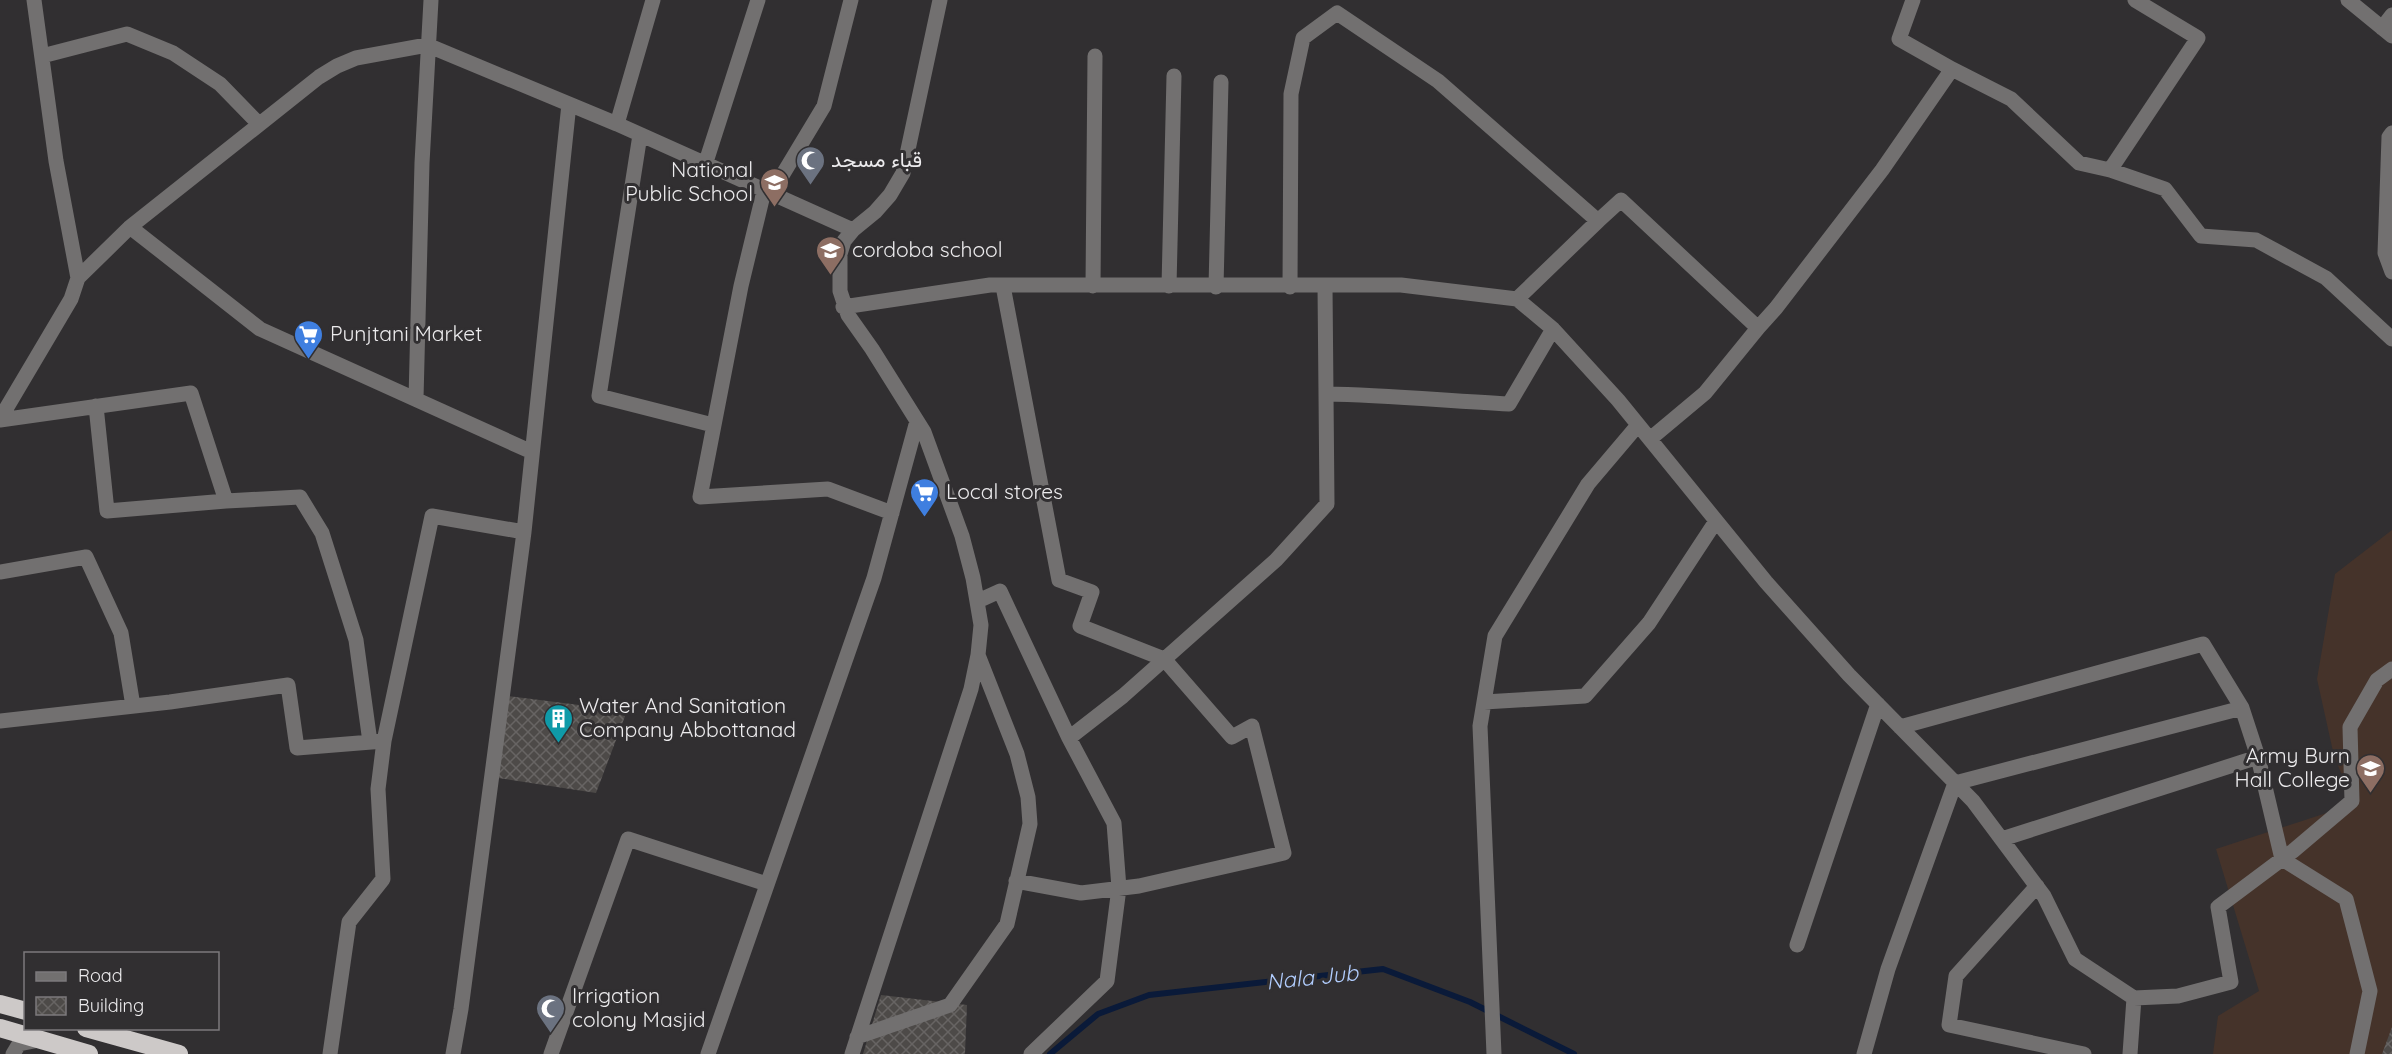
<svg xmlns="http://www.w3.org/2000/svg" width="2392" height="1054" viewBox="0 0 2392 1054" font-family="Quicksand,Vazirmatn,sans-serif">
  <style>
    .education { fill: #45332a }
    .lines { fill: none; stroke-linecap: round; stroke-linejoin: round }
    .stream { stroke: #0a1a39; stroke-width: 6 }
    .building { fill: url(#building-cross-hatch) }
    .minor { stroke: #727070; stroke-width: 15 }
    .highway { stroke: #cdc9c8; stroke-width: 18 }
    .labels { text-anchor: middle; stroke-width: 6; stroke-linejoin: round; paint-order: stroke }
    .poi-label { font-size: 21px; fill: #ecebed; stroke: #312f31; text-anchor: start }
    .water-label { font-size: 22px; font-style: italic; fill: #b1cdfe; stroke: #312f31 }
  </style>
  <defs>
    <pattern id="building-cross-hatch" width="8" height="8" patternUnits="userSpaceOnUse" patternTransform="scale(1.5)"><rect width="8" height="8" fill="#4d4a48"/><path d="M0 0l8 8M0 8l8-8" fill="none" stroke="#676463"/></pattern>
  </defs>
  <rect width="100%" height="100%" fill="#312f31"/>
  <path class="education" d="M2392 530V1054H2213L2218 1016 2259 991 2216 849 2354 804 2334 756 2317 679 2335 574Z"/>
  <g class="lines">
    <path class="stream" d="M1050 1054 1098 1014 1149 995 1383 969 1470 1002 1574 1054"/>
  </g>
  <path class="building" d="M508 696 627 711 596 793 498 778Z
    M881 995 967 1005 965 1054H863Z
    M2392 1027V1054H2382Z"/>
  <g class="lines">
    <path class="minor" d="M34 0 56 161 78 278
      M2348 0 2392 36
      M2382 28 2392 15
      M42 56 127 34 173 53 220 84 259 124
      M1952 69 2011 99 2079 163 2110 170 2165 189 2201 236 2256 240 2326 278 2392 339
      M617 124 653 0
      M2392 133 2389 137 2385 253 2392 272
      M640 135 599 396 713 425
      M705 165 758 0
      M2110 170 2198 38 2135 0
      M764 191 741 286 700 497 828 489 892 513
      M771 194 824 106 851 0
      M1598 221 1621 200 1758 328
      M130 227 260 329 532 452
      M1003 286 1059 580 1092 592 1080 626 1164 659 1232 737 1252 726 1284 853 1139 886 1081 893 1016 881
      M1093 286 1095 56
      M1169 286 1174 76
      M1216 287 1221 82
      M1290 287 1291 94 1303 38 1337 13 1438 81 1598 221 1517 299
      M843 307 990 285H1401L1517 299 1553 329 1618 400 1766 582 1849 675 1973 801 2044 896 2075 959 2134 998 2130 1054
      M1326 394C1387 395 1448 401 1509 404L1553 329
      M416 399 422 163 431 0
      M0 419 71 299 78 278 130 227 319 77 337 66 356 58 427 45 617 124 853 230
      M0 420 191 393 226 501 107 511 96 406
      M1650 439 1705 393 1758 328 1776 308 1882 170 1952 69 1899 39 1913 0
      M226 501 300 497 322 533 356 640 370 742
      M524 532 569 104
      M0 572 86 557 121 633 133 706
      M978 601 1000 591 1069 738 1123 696 1276 560 1327 504 1325 286
      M1484 702 1585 696 1649 623 1716 521
      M0 721 170 702 288 685 297 748 384 741 378 789 383 879 349 922 330 1054
      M1900 727 2203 644 2242 708 2258 757 2282 859 2346 899 2370 991 2357 1054
      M384 741 432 516 524 532 461 1009 453 1054
      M2002 839 2258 757
      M2037 886 1956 976 1949 1025 2084 1054
      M1797 945 1878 704
      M2134 998 2178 996 2231 982 2218 907 2293 851 2352 801 2350 727 2377 680 2392 669
      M857 1037 950 1005 1007 924 1030 824 1028 797 1017 754 978 655
      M13 1054 19 1044 39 1040
      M551 1054 628 839 767 884
      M708 1054 874 578 917 421
      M852 1054 971 689 978 655 981 625 973 578 962 536 924 432 872 349 848 315 840 291V254L844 241 853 230 875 212 890 195 903 173 940 0
      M1031 1054 1107 981 1119 888 1114 823 1069 738
      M1494 1054 1480 726 1495 636 1588 484 1638 425
      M1864 1054 1888 969 1955 783 2242 708"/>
    <path class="highway" d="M0 1004 26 1011
      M0 1028 89 1054
      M86 1028 179 1054"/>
  </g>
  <defs>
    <symbol id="mosque-pin" viewBox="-11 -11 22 30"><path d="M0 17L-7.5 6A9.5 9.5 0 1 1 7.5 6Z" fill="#6b7280" stroke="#312f31"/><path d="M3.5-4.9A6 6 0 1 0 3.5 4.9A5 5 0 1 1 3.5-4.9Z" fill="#fff"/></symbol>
    <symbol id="school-pin" viewBox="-11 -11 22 30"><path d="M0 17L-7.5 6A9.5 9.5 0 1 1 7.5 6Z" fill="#8d6e63" stroke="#312f31"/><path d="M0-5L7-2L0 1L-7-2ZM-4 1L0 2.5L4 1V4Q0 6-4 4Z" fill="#fff"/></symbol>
    <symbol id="supermarket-pin" viewBox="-11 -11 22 30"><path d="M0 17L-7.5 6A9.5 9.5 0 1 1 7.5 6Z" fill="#3f7fe0" stroke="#312f31"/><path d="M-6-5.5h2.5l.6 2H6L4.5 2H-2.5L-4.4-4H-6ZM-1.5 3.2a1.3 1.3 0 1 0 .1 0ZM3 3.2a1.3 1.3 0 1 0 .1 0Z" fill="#fff"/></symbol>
    <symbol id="building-pin" viewBox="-11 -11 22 30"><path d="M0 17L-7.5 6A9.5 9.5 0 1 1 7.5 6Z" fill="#0f9aa8" stroke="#312f31"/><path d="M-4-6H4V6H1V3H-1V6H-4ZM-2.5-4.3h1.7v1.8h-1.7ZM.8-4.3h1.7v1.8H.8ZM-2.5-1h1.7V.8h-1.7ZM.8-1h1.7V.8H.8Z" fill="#fff"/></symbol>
    <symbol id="university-pin" viewBox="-11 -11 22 30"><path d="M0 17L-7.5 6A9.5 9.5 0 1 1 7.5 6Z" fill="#8d6e63" stroke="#312f31"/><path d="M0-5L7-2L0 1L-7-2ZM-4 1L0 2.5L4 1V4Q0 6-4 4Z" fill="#fff"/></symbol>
  </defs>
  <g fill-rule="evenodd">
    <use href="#mosque-pin" x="794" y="144" width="33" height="45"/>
    <use href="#school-pin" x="758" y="166" width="33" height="45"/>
    <use href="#school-pin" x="814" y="234" width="33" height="45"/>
    <use href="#supermarket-pin" x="292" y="318" width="33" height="45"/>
    <use href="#supermarket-pin" x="908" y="476" width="33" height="45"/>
    <use href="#building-pin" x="542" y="702" width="33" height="45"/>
    <use href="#university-pin" x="2354" y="752" width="33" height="45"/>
    <use href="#mosque-pin" x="534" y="992" width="33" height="45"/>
  </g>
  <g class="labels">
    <g class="poi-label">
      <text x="831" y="167">قباء مسجد</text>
      <text x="753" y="177" text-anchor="end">National<tspan x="753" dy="24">Public School</tspan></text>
      <text x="852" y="257">cordoba school</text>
      <text x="330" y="341">Punjtani Market</text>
      <text x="946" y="499">Local stores</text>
      <text x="579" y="713">Water And Sanitation<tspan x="579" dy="24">Company Abbottanad</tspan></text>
      <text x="2350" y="763" text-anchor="end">Army Burn<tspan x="2350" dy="24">Hall College</tspan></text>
      <text x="572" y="1003">Irrigation<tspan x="572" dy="24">colony Masjid</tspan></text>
    </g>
    <g class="water-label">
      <text transform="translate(1312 977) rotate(-6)" y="8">Nala Jub</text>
    </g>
  </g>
  <rect x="24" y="952" width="195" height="78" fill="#312f31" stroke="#7c7a7c" stroke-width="1.5"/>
  <rect x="36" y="972" width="30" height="9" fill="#727070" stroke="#7c7a7c" stroke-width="1.5"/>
  <text x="78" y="982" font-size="18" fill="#ecebed">Road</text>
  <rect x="36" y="997" width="30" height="18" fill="url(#building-cross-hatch)" stroke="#7c7a7c" stroke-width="1.5"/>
  <text x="78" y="1012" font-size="18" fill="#ecebed">Building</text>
</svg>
